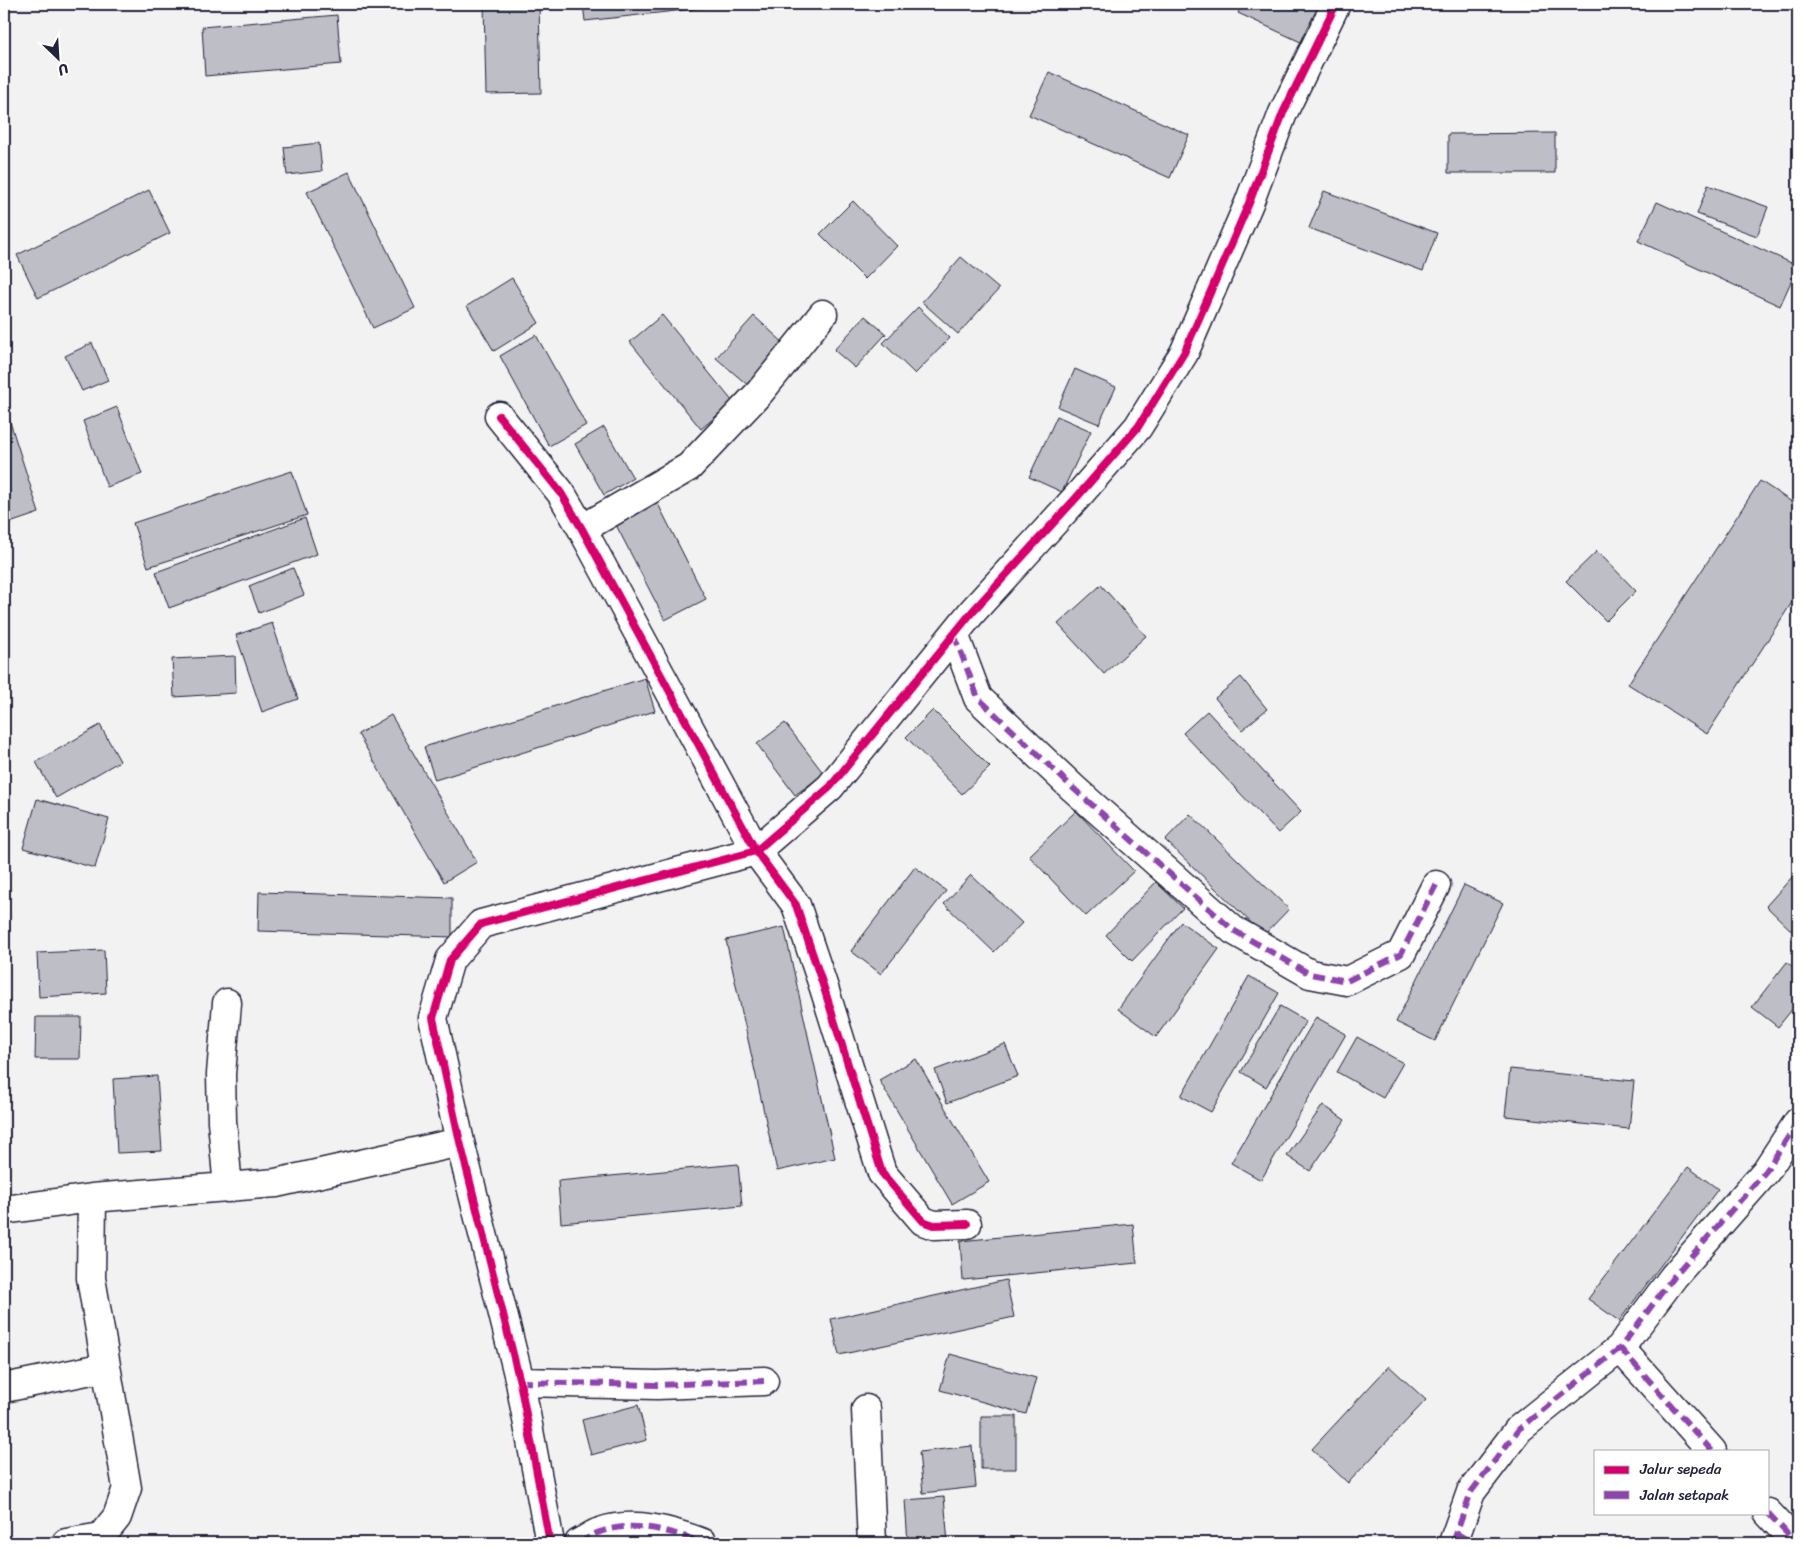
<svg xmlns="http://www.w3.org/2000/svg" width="1802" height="1547" viewBox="0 0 1802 1547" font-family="Sriracha,sans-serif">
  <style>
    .building { fill: #bebec6; stroke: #22223b }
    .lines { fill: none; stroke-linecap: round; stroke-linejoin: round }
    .street-casing { stroke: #22223b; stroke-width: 31 }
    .street { stroke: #fff; stroke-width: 28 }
    .quiet { stroke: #8e44ad; stroke-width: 6; stroke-dasharray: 12 6; stroke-linecap: butt }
    .cycleway-casing { stroke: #fff; stroke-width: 11 }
    .cycleway { stroke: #d6006c; stroke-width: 8 }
  </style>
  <rect width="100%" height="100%" fill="#f2f2f3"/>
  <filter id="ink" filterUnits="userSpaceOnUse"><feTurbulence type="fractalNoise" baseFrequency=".02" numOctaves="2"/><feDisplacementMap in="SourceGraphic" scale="10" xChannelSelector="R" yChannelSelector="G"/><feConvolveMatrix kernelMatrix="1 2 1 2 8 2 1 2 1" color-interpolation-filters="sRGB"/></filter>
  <g filter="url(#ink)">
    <path class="building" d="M484 4H539L541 93 486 94Z
      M583 4H721V6L585 21Z
      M1242 4H1312L1322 9 1305 44 1238 13Z
      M337 15 341 64 205 76 202 27Z
      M1049 72 1189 135 1170 178 1029 115Z
      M1555 133V173H1448V134Z
      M319 143 322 171 287 175 284 147Z
      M349 172 415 308 373 328 307 192Z
      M1708 185 1768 207 1757 236 1697 214Z
      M149 190 170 233 38 298 17 255Z
      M1324 191 1437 233 1423 271 1309 228Z
      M853 201 897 246 865 279 820 234Z
      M1657 202 1798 266 1780 306 1638 241Z
      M961 257 999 289 958 334 922 302Z
      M512 278 539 323 494 351 467 306Z
      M918 307 950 338 915 374 883 343Z
      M662 315 733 402 701 429 630 342Z
      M754 316 787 346 750 387 716 358Z
      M865 316 886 334 855 368 834 350Z
      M536 335 586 425 549 446 500 356Z
      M92 343 108 380 82 391 65 356Z
      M1075 369 1116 387 1099 424 1058 407Z
      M4 403 39 513 4 525Z
      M117 407 142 474 107 487 83 421Z
      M1057 416 1091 431 1062 492 1029 477Z
      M604 427 633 478 604 495 575 444Z
      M292 471 307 515 148 567 133 523Z
      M1760 481 1798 506V593L1707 734 1628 684Z
      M656 500 706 599 665 620 614 521Z
      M305 518 317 554 169 608 156 572Z
      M1597 551 1636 591 1606 621 1566 581Z
      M293 568 304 595 259 613 249 586Z
      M1101 585 1146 636 1104 674 1058 624Z
      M272 623 298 699 262 712 236 635Z
      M235 656 236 693 174 697 172 659Z
      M1241 677 1267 709 1242 730 1215 698Z
      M645 678 655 711 435 780 424 747Z
      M933 710 990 767 962 794 906 737Z
      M1207 711 1301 812 1278 833 1183 733Z
      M391 715 477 862 444 882 358 734Z
      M785 723 824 774 795 795 757 744Z
      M100 725 120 761 56 798 36 762Z
      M37 799 109 819 95 868 23 848Z
      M1076 811 1134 871 1086 916 1029 856Z
      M1190 814 1289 909 1264 935 1165 840Z
      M915 867 946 891 881 974 851 951Z
      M971 875 1022 923 994 952 944 904Z
      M1793 876 1798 881V937L1766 906Z
      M1156 882 1183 908 1132 961 1106 935Z
      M1464 885 1503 903 1435 1041 1396 1022Z
      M259 892 452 898V937L258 931Z
      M1181 922 1219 949 1156 1037 1118 1009Z
      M784 927 835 1158 777 1171 726 940Z
      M104 950 106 993 39 997 37 953Z
      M1787 962 1798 971V1002L1778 1027 1752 1007Z
      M1249 976 1279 993 1211 1112 1181 1096Z
      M1280 1006 1306 1021 1266 1087 1241 1072Z
      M36 1017H81L80 1059H35Z
      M1316 1017 1346 1034 1261 1180 1231 1163Z
      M1357 1037 1403 1063 1383 1098 1337 1072Z
      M1005 1044 1018 1076 947 1103 935 1070Z
      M916 1059 989 1182 952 1204 879 1080Z
      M1510 1069 1634 1081 1629 1129 1505 1116Z
      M157 1076 162 1151 117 1153 113 1079Z
      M1323 1105 1345 1120 1310 1171 1287 1156Z
      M738 1164 742 1206 561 1223 558 1181Z
      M1688 1167 1718 1189 1619 1321 1588 1299Z
      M1133 1224 1137 1263 963 1280 960 1241Z
      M1006 1280 1014 1317 839 1355 831 1319Z
      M950 1354 1036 1378 1026 1414 940 1390Z
      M1389 1366 1426 1400 1348 1483 1312 1449Z
      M638 1405 647 1440 591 1455 582 1420Z
      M981 1416H1016V1469H981Z
      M972 1446 976 1487 923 1493 919 1452Z
      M944 1497 948 1543H908L905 1500Z"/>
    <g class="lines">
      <defs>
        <path id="street" d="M499 416 561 493 582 529 756 851 796 905 824 988 882 1173 923 1221 934 1225 967 1224
          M582 529 689 467 760 392 823 314
          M954 634 978 698 1073 788 1233 930 1310 974 1347 981 1401 954 1436 885
          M227 1003 221 1074 222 1121 228 1188
          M4 1210 92 1198 276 1183 460 1142
          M1620 1348 1712 1451
          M520 1382 657 1385 764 1381
          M4 1388 106 1367
          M866 1409 872 1543
          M1768 1513 1796 1543
          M66 1543 101 1537 117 1517 127 1488 91 1278 92 1198
          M550 1543 520 1382 460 1142 433 1018 450 960 481 924 756 851 830 787 972 612 1077 497 1138 427 1184 353 1249 203 1283 113 1336 4
          M579 1543C586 1540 593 1534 600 1532 634 1520 671 1531 703 1543
          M1453 1543 1471 1492 1519 1429 1620 1348 1674 1276 1766 1171 1798 1122"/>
      </defs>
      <use href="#street" class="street-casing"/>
      <use href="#street" class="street"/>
      <path class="quiet" d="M954 634 978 698 1073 788 1233 930 1310 974 1347 981 1401 954 1436 885
        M1620 1348 1712 1451
        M520 1382 657 1385 764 1381
        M1768 1513 1796 1543
        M1456 1533 1472 1543
        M579 1543C586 1540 593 1534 600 1532 634 1520 671 1531 703 1543
        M1453 1543 1471 1492 1519 1429 1620 1348 1674 1276 1766 1171 1798 1122"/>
      <defs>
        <path id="cycleway" d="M499 416 561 493 582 529 756 851 796 905 824 988 882 1173 923 1221 934 1225 967 1224
          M550 1543 520 1382 460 1142 433 1018 450 960 481 924 756 851 830 787 972 612 1077 497 1138 427 1184 353 1249 203 1283 113 1336 4"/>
      </defs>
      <use href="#cycleway" class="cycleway-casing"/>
      <use href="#cycleway" class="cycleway"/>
    </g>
  </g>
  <rect width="1802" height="1547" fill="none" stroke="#fff" stroke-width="20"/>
  <rect x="10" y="10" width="1782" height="1527" fill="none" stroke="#22223b" stroke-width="2" filter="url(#ink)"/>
  <rect x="1594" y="1450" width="175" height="65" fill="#ffffff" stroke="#a7a7b1"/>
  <rect x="1604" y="1466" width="25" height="8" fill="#d6006c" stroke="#a7a7b1"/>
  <text x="1640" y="1474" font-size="15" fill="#22223b">Jalur sepeda</text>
  <rect x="1604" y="1491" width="25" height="8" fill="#8e44ad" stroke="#a7a7b1"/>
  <text x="1640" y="1500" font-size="15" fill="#22223b">Jalan setapak</text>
  <g transform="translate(58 58) rotate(155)" stroke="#ffffff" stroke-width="4" paint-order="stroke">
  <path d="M0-4L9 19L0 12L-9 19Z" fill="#22223b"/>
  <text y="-8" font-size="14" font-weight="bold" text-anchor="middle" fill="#22223b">U</text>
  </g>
</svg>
